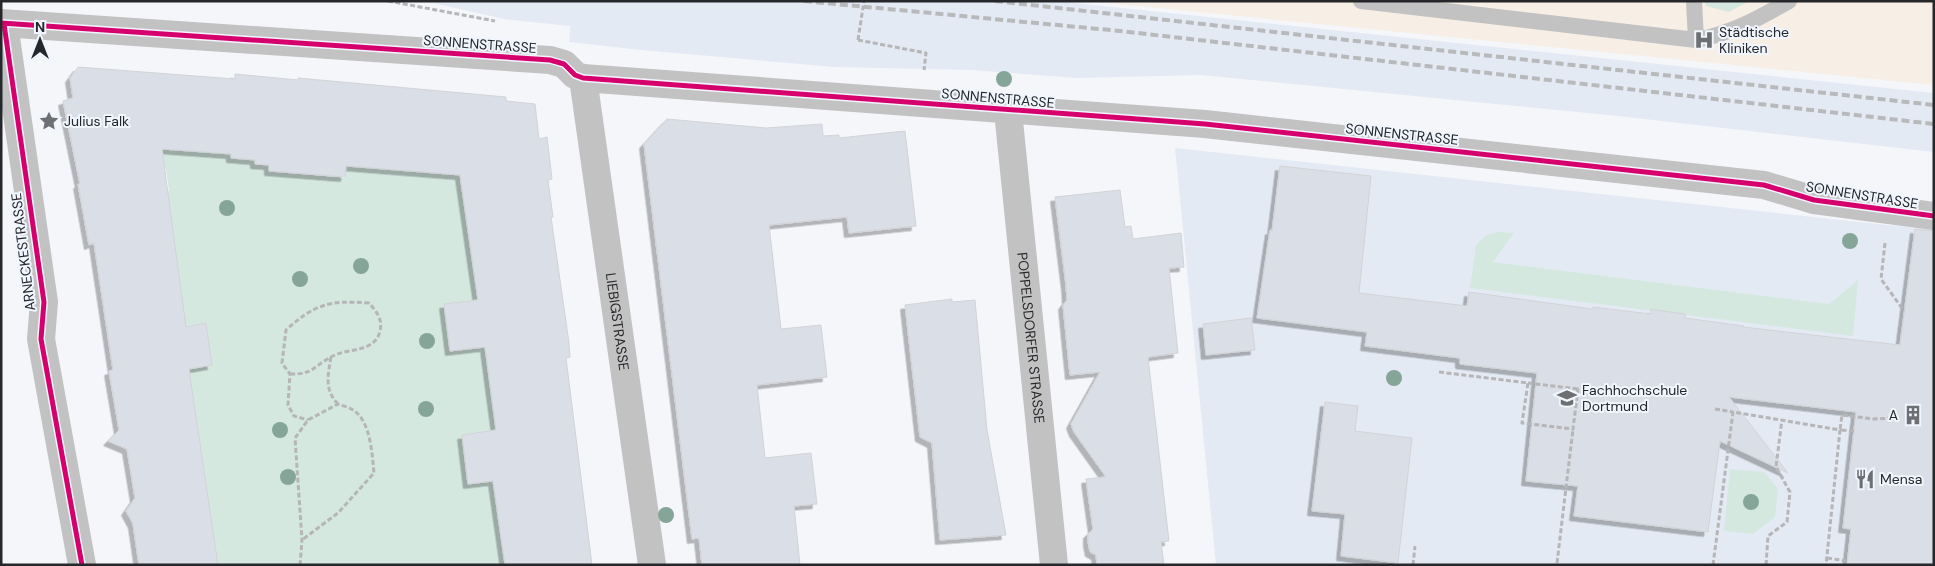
<svg xmlns="http://www.w3.org/2000/svg" width="1935" height="566" viewBox="0 0 1935 566" font-family="'DM Sans',sans-serif">
  <style>
    .built { fill: #e4eaf4 }
    .medical { fill: #f7eee6 }
    .green { fill: #d4e8e0 }
    .building { fill: #dadee6; stroke: #d2d3d7; filter: url(#shadow) }
    .lines { fill: none; stroke-linecap: round; stroke-linejoin: round }
    .path { stroke: #b6b5b7; stroke-width: 3; stroke-dasharray: 5 2.5; stroke-linecap: butt }
    .lane { stroke: #c3c2c3; stroke-width: 16 }
    .street { stroke: #c3c2c3; stroke-width: 28 }
    .rail { stroke: #b8b9ba; stroke-width: 4; stroke-dasharray: 8 4; stroke-linecap: butt }
    .path-bridge { stroke: #b6b5b7; stroke-width: 3; stroke-dasharray: 5 2.5; stroke-linecap: butt }
    .cycleway-casing { stroke: #f0f5fe; stroke-width: 8 }
    .cycleway { stroke: #d6006c; stroke-width: 5 }
    .tree { fill: #85a599 }
    .labels { text-anchor: middle; stroke-width: 4; stroke-linejoin: round; paint-order: stroke }
    .poi-label { font-size: 14px; fill: #25272a; stroke: #f0f5fe; text-anchor: start }
    .street-label { font-size: 14px; fill: #25272a; stroke: #f0f5fe }
  </style>
  <defs>
    <filter id="shadow"><feDropShadow dx="-4.5" dy="4.5" stdDeviation="0" flood-color="#0004"/></filter>
  </defs>
  <rect width="100%" height="100%" fill="#f4f6fa"/>
  <path class="built" d="M424 1H1056L1934 93V152L1618 116 1201 75 1077 78 971 70 834 67 641 50 569 42 570 26 504 19Z
    M1175 148 1934 230V565H1216Z"/>
  <path class="medical" d="M1087 1H1934V85L1893 81Z"/>
  <path class="green" d="M1705 1H1749L1729 12 1706 6Z
    M150 132 255 160 269 165V171L345 178 346 166 436 173 460 169 461 189H475L467 215 478 300 444 304 485 347 496 430 462 435 468 484 501 480 499 521 505 565H218L189 369 212 365 206 324 181 327 152 195 169 191 166 169 131 175Z
    M1497 232 1514 233 1493 262 1829 304 1858 280 1853 336 1470 288 1476 245 1485 236Z
    M1730 469 1764 472 1778 489 1775 517 1753 534 1724 531Z"/>
  <path class="building" d="M78 67 235 79V74L298 80V78L506 97V101L535 104 539 139 547 137 552 179 548 180 553 217H551L569 343 570 357 566 358 592 565H505L493 481 468 484 462 435 496 430 485 347 450 351 444 304 478 300 460 175 346 166 345 177 269 171V165L255 164V160L231 158V154L162 149 186 327 206 323 212 365 189 369 218 565H139L133 524 126 511 135 498 127 449 108 441 119 430 109 371 113 370 94 243 89 245 78 184H80L63 101 73 98 70 78Z
    M667 119 766 128 822 124 823 136 839 135V138L905 131 916 226 849 233 847 217 769 225 781 329 821 325 827 377 757 385 765 458 811 453 817 504 794 506 800 565H702L699 538 692 539 644 144Z
    M1280 166 1371 176 1359 293 1467 306 1469 292 1592 309 1593 307 1651 314V309L1656 310 1685 314V318L1744 326 1743 327 1900 345 1915 229 1934 231V565H1847L1851 529 1843 528 1856 412 1729 397 1788 473 1720 441 1708 532 1574 516 1578 486 1526 481 1537 373 1460 364V358L1365 346 1367 332 1257 318 1270 230 1272 231Z
    M1120 190 1125 227 1131 226 1133 239 1181 233 1184 267 1169 268 1178 353 1148 357 1169 541 1161 542 1164 565H1097L1096 555 1090 552 1088 542V534L1093 529 1086 479 1106 477 1074 432 1071 424 1100 372 1070 375 1063 305 1067 300 1066 285 1055 197Z
    M952 299V302L975 300 987 430 1006 535 940 540 932 443 920 437 905 305Z
    M1251 318 1255 350 1206 355 1203 324Z
    M1325 402 1358 406 1355 431 1412 438 1398 563 1341 556 1345 514 1312 511Z"/>
  <g class="lines">
    <path class="path" d="M388 1 495 21
      M858 40 926 53 924 70
      M1885 243 1881 279 1904 311
      M331 357C328 375 324 390 338 404
      M1439 372 1528 383 1522 423 1573 429 1578 389 1599 392
      M290 374C314 375 315 364 335 355 351 348 375 352 380 331 383 319 376 311 369 303 329 300 315 304 286 330L282 363 290 374 288 405 294 416 308 420
      M1528 383 1578 389
      M1715 409 1733 412
      M1854 431 1840 430 1842 415 1874 419 1892 418
      M1827 558 1847 561
      M1557 563 1573 429
      M300 565 302 540 295 438 308 420 338 404C343 406 349 407 353 410 371 421 372 455 374 473L338 513 302 540
      M1413 565 1415 546
      M1713 565 1733 412 1840 430 1826 565
      M1766 565 1768 536 1787 522 1790 492 1776 467 1782 419"/>
    <path class="lane" d="M1361 1 1696 40C1731 34 1759 18 1789 1
      M1694 1 1696 40"/>
    <g class="street">
      <path d="M1 23 550 60 564 64 575 75 583 78 1205 124 1764 185 1814 200 1934 216"/>
      <path d="M4 24 44 302 41 339 82 565"/>
      <path id="s1" d="M583 78 652 565"/>
      <path id="s2" d="M1008 111 1054 565"/>
    </g>
    <path class="rail" d="M804 1 1120 31 1934 124
      M995 1 1934 105"/>
    <path class="path-bridge" d="M858 40 864 1"/>
    <defs>
      <path id="cycleway" d="M1 23 550 60 564 64 575 75 583 78 1205 124 1764 185 1814 200 1934 216
        M4 24 44 302 41 339 82 565"/>
    </defs>
    <use href="#cycleway" class="cycleway-casing"/>
    <use href="#cycleway" class="cycleway"/>
  </g>
  <g class="tree">
    <circle cx="1004" cy="79" r="8"/>
    <circle cx="227" cy="208" r="8"/>
    <circle cx="1850" cy="241" r="8"/>
    <circle cx="361" cy="266" r="8"/>
    <circle cx="300" cy="279" r="8"/>
    <circle cx="427" cy="341" r="8"/>
    <circle cx="1394" cy="378" r="8"/>
    <circle cx="426" cy="409" r="8"/>
    <circle cx="280" cy="430" r="8"/>
    <circle cx="288" cy="477" r="8"/>
    <circle cx="1751" cy="502" r="8"/>
    <circle cx="666" cy="515" r="8"/>
  </g>
  <defs>
    <symbol id="hospital-bare" viewBox="-9 -9 18 18"><path d="M-5-5h3v3.5h4V-5h3V5h-3V1.5h-4V5h-3Z" fill="#6d6f73" stroke="#f0f5fe" stroke-width="2.5" paint-order="stroke"/></symbol>
    <symbol id="sight-bare" viewBox="-9 -9 18 18"><path d="M0-6L1.8-2.2L6-1.7L2.9 1.2L3.7 5.4L0 3.3L-3.7 5.4L-2.9 1.2L-6-1.7L-1.8-2.2Z" fill="#6d6f73" stroke="#f0f5fe" stroke-width="2.5" paint-order="stroke"/></symbol>
    <symbol id="university-bare" viewBox="-9 -9 18 18"><path d="M0-5L7-2L0 1L-7-2ZM-4 1L0 2.5L4 1V4Q0 6-4 4Z" fill="#6d6f73" stroke="#f0f5fe" stroke-width="2.5" paint-order="stroke"/></symbol>
    <symbol id="building-bare" viewBox="-9 -9 18 18"><path d="M-4-6H4V6H1V3H-1V6H-4ZM-2.5-4.3h1.7v1.8h-1.7ZM.8-4.3h1.7v1.8H.8ZM-2.5-1h1.7V.8h-1.7ZM.8-1h1.7V.8H.8Z" fill="#6d6f73" stroke="#f0f5fe" stroke-width="2.5" paint-order="stroke"/></symbol>
    <symbol id="restaurant-bare" viewBox="-9 -9 18 18"><path d="M-5-6h1v4h1v-4h1v4h1v-4h1v5L-1.5 .5V6h-2V.5L-5-1ZM5-6V6H3V1.5H1.5Q1.5-4 5-6Z" fill="#6d6f73" stroke="#f0f5fe" stroke-width="2.5" paint-order="stroke"/></symbol>
  </defs>
  <g fill-rule="evenodd">
    <use href="#hospital-bare" x="1690" y="26" width="28" height="28"/>
    <use href="#sight-bare" x="35" y="107" width="28" height="28"/>
    <use href="#university-bare" x="1553" y="384" width="28" height="28"/>
    <use href="#building-bare" x="1899" y="401" width="28" height="28"/>
    <use href="#restaurant-bare" x="1851" y="465" width="28" height="28"/>
  </g>
  <g class="labels">
    <g class="poi-label">
      <text x="1719" y="37">Städtische<tspan x="1719" dy="16">Kliniken</tspan></text>
      <text x="64" y="126">Julius Falk</text>
      <text x="1582" y="395">Fachhochschule<tspan x="1582" dy="16">Dortmund</tspan></text>
      <text x="1898" y="420" text-anchor="end">A</text>
      <text x="1880" y="484">Mensa</text>
    </g>
    <g class="street-label">
      <text transform="translate(480 44) rotate(4)" y="5">SONNENSTRASSE</text>
      <text transform="translate(998 98) rotate(5)" y="5">SONNENSTRASSE</text>
      <text transform="translate(1402 134) rotate(6)" y="5">SONNENSTRASSE</text>
      <text transform="translate(1862 195) rotate(9)" y="5">SONNENSTRASSE</text>
      <text transform="translate(23 252) rotate(-97)" y="5">ARNECKESTRASSE</text>
      <text dy="5" stroke="none"><textPath href="#s1" startOffset="246">LIEBIGSTRASSE</textPath></text>
      <text dy="5" stroke="none"><textPath href="#s2" startOffset="228">POPPELSDORFER STRASSE</textPath></text>
    </g>
  </g>
  <rect width="1935" height="566" fill="none" stroke="#25272a" stroke-width="5"/>
  <g transform="translate(40 40)" stroke="#f0f5fe" stroke-width="4" paint-order="stroke">
  <path d="M0-4L9 19L0 12L-9 19Z" fill="#25272a"/>
  <text y="-8" font-size="14" font-weight="bold" text-anchor="middle" fill="#25272a">N</text>
  </g>
</svg>
